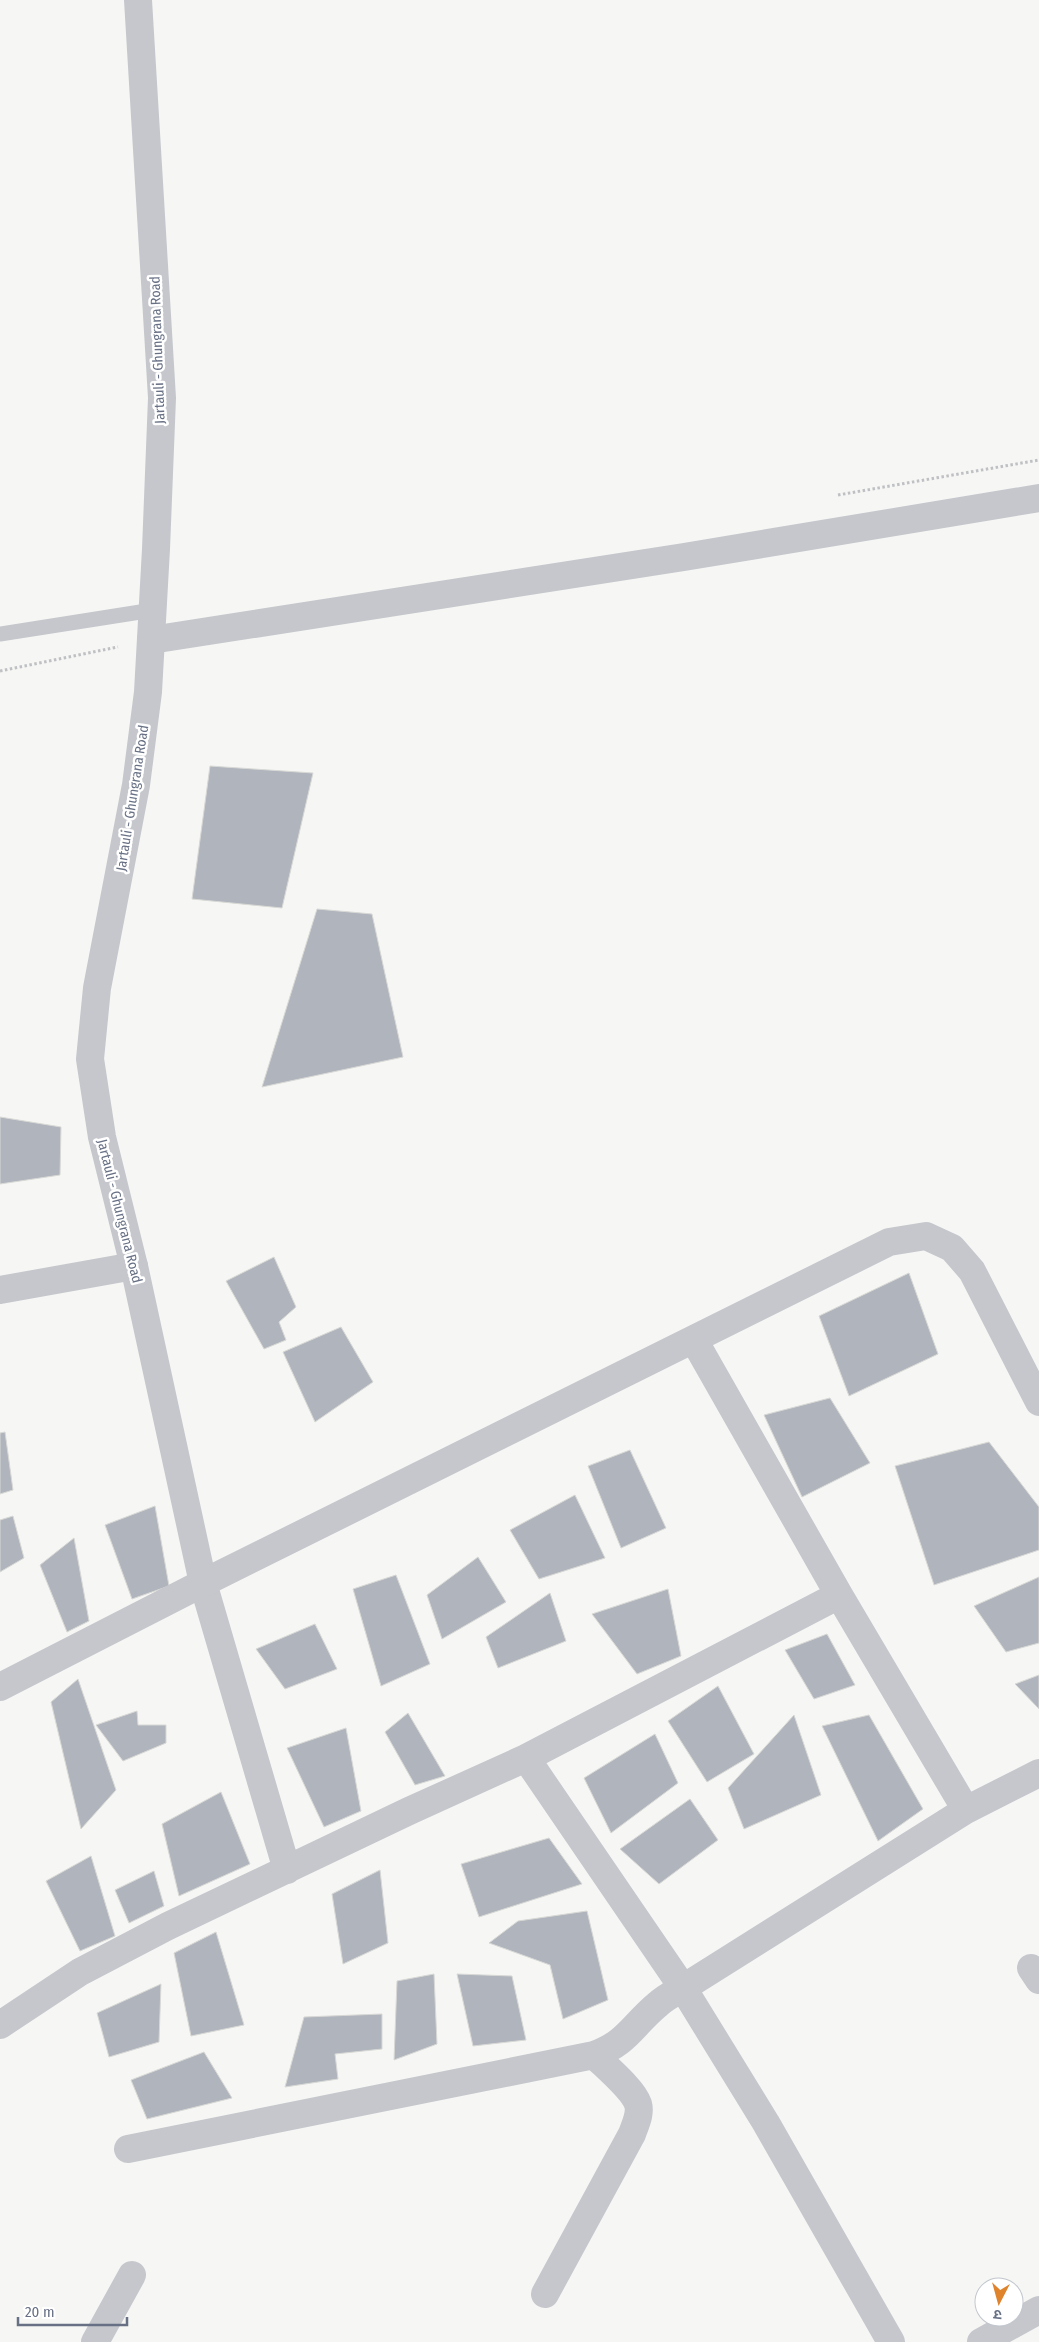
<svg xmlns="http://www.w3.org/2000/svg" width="1039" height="2342" viewBox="0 0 1039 2342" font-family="'Fira Sans Condensed','Noto Sans Devanagari',sans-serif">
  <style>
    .building { fill: #b0b4bc; stroke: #d8d9d6 }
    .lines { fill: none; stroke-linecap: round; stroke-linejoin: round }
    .path { stroke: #bfc0c3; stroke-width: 3; stroke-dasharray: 2.5 2.5; stroke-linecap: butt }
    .service { stroke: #c5c7cc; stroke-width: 15 }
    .minor { stroke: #c5c7cc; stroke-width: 28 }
    .tertiary { stroke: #c5c7cc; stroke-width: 28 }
    .labels { text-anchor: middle; stroke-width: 5; stroke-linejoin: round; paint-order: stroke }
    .street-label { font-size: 14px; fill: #677084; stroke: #fff }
  </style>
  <rect width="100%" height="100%" fill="#f6f7f4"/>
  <path class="building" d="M210 766 313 773 282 908 192 899Z
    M317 909 372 914 403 1057 262 1087Z
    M0 1117 61 1127 60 1175 0 1184Z
    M274 1257 296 1307 279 1322 286 1340 264 1349 226 1281Z
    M909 1273 938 1354 849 1396 819 1316Z
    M341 1327 373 1382 315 1422 283 1352Z
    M830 1398 870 1463 802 1497 764 1415Z
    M5 1432 13 1490 0 1494V1433Z
    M989 1442 1039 1507V1550L934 1585 895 1466Z
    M630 1450 666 1528 621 1548 588 1466Z
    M575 1495 605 1558 539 1579 510 1530Z
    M155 1506 169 1586 132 1599 105 1525Z
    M13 1516 24 1558 0 1572V1520Z
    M74 1538 89 1621 67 1632 40 1565Z
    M478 1557 506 1602 442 1639 427 1595Z
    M396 1575 430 1664 381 1686 353 1589Z
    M1039 1577V1643L1006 1652 974 1606Z
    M668 1589 681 1656 637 1674 592 1614Z
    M550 1593 566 1641 498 1668 486 1637Z
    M315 1624 337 1669 285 1689 256 1649Z
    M827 1634 855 1685 814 1699 785 1650Z
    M1039 1675V1709L1015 1684Z
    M78 1679 116 1790 81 1829 51 1702Z
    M718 1686 754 1754 707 1782 668 1721Z
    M137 1711 138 1725H166V1743L123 1761 96 1725Z
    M408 1713 445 1776 415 1785 385 1732Z
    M794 1715 821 1795 744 1829 728 1788Z
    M869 1715 923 1809 878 1841 822 1726Z
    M346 1728 361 1811 324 1827 287 1748Z
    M655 1734 678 1783 611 1833 584 1778Z
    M221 1792 250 1864 179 1896 162 1824Z
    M690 1799 718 1840 659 1884 620 1849Z
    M549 1838 582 1884 479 1917 461 1864Z
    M91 1856 115 1936 80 1951 46 1881Z
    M380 1870 388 1943 343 1964 332 1894Z
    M154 1871 164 1906 129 1923 115 1890Z
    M587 1911 608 2000 563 2019 550 1965 489 1943 518 1921Z
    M216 1932 244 2025 191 2036 174 1953Z
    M434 1974 437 2044 394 2060 397 1981Z
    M457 1974 512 1976 526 2040 473 2046Z
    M161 1984 159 2042 109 2057 97 2013Z
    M382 2014V2049L335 2054 338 2079 285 2087 304 2017Z
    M204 2052 232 2098 147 2119 131 2080Z"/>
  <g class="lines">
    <path class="path" d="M838 495 1039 460
      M0 671 118 647"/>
    <path class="service" d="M0 634 153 610"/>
    <path class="minor" d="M151 640 684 557 1039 498
      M0 1290 134 1266
      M694 1340 839 1595 966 1810
      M203 1583 287 1870
      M526 1758 683 1988 766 2123 891 2342
      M1031 1968 1039 1980
      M0 2025 80 1972 168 1926 409 1811 526 1758 839 1595
      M128 2149 594 2055C627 2043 632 2026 657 2005 664 1998 674 1993 683 1988L966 1810 1039 1773
      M545 2294 632 2134C635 2125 641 2114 638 2104 633 2089 605 2066 594 2055
      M95 2342 132 2275
      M981 2342 1039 2310"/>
    <path class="tertiary" d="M138 0 162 398 156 549 148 692 136 785 97 988 90 1059 102 1137 134 1266 203 1583
      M0 1687 203 1583 889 1242 926 1236 952 1248 972 1271 1039 1402"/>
  </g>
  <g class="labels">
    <g class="street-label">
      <text transform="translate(157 350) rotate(-92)" y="5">Jartauli - Ghungrana Road</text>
      <text transform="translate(132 798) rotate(-81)" y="5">Jartauli - Ghungrana Road</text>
      <text transform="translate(120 1211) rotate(76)" y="5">Jartauli - Ghungrana Road</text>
    </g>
  </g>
  <g transform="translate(999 2302) rotate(186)"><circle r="24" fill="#ffffff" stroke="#c2c6ce"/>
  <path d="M0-4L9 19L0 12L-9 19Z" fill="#df832c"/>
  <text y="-8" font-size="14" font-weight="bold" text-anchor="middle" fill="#677084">उ</text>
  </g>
  <path d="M18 2317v8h109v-8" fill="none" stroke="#677084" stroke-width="2.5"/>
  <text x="25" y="2317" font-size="15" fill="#677084" stroke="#ffffff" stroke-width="4" paint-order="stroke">20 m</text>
</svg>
